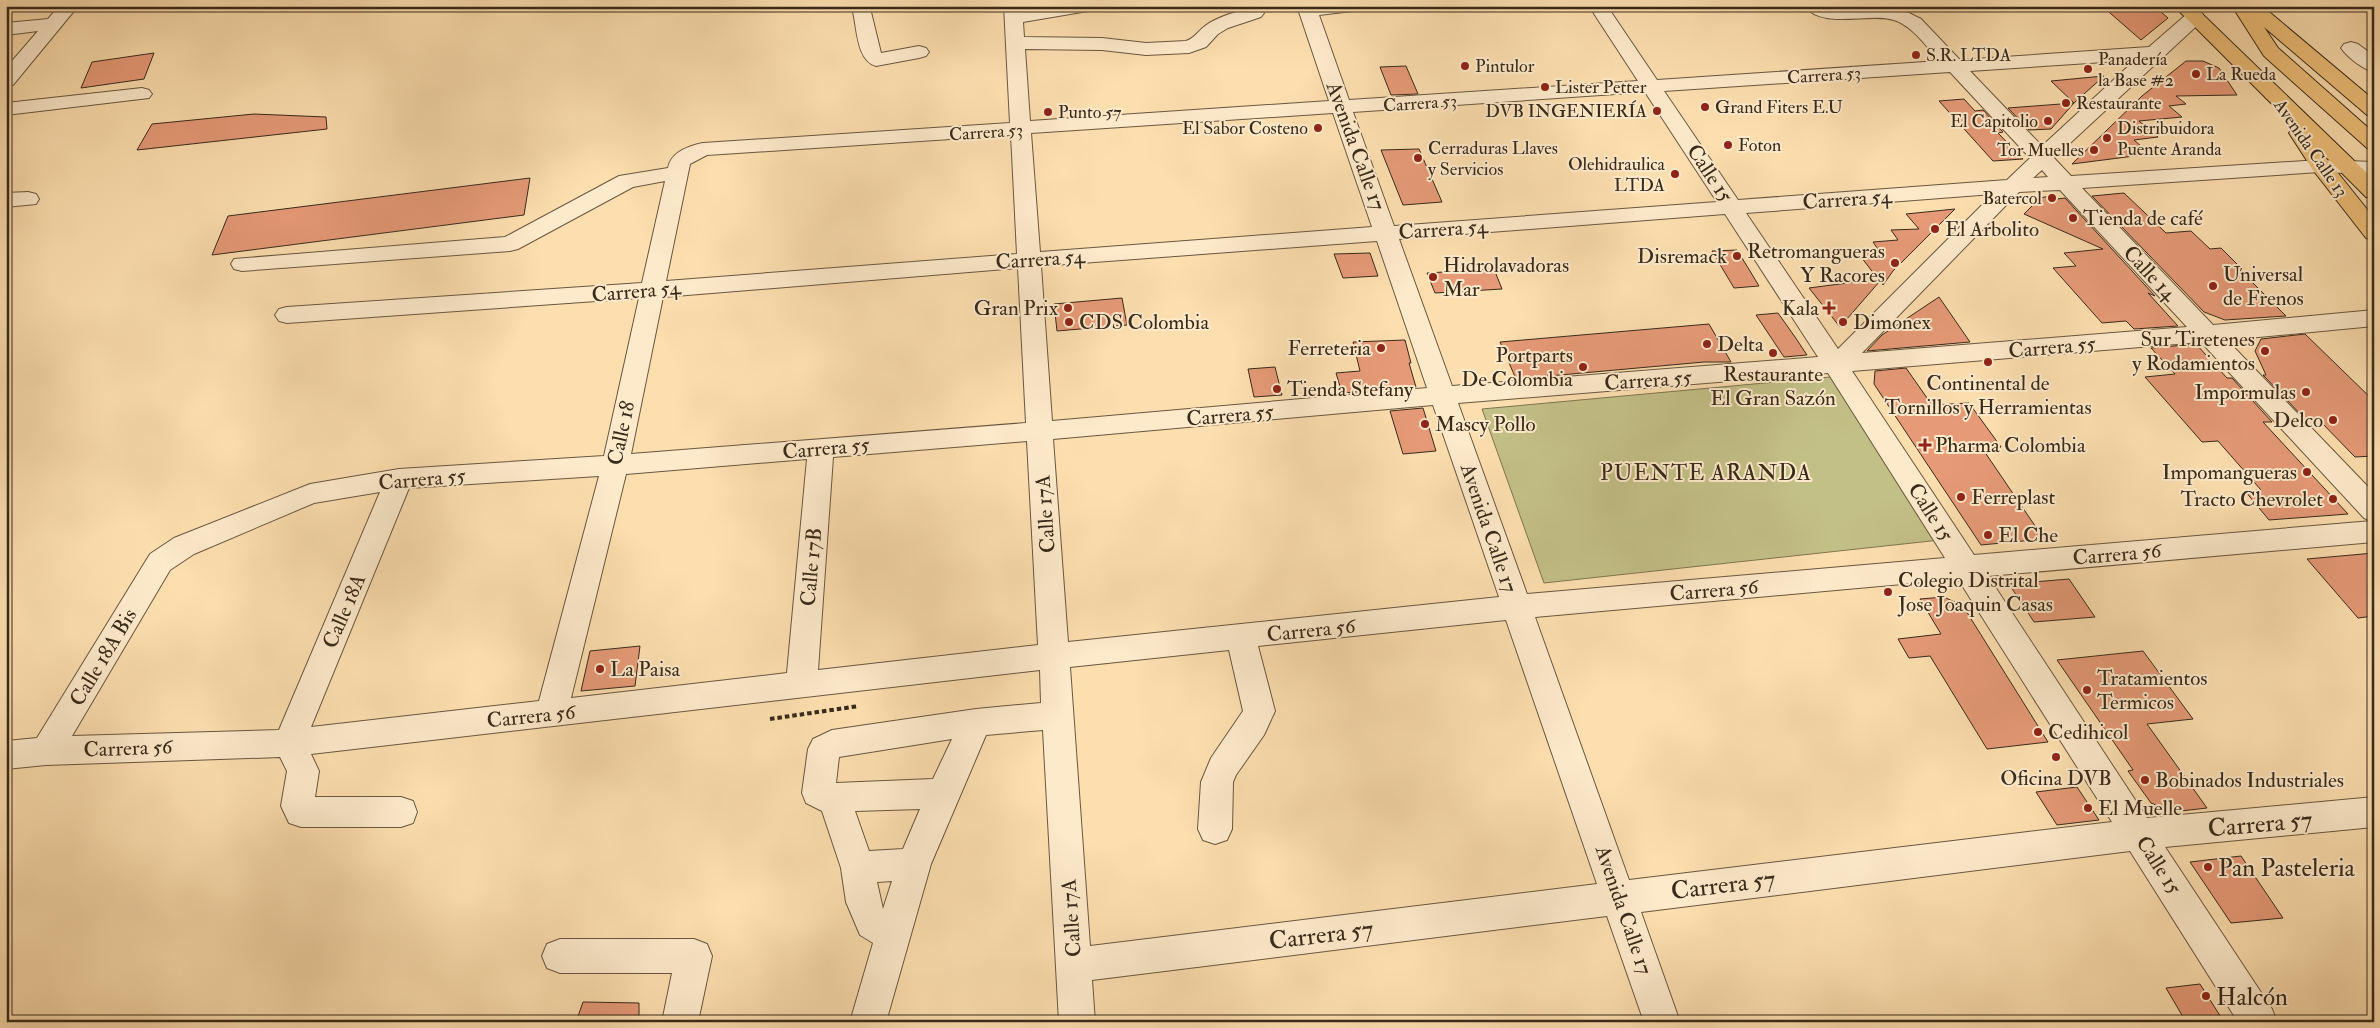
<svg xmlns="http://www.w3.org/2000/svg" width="2380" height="1028" viewBox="0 0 2380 1028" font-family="'IM FELL Double Pica',serif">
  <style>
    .green { fill: #c3c087; stroke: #7e7550 }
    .building { fill: #e69a78; stroke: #382a1a }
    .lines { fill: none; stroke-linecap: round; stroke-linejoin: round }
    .minor-casing { stroke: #69573f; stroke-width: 2 }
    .major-casing { stroke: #382a1a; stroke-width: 2 }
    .path { stroke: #382a1a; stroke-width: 4; stroke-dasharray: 4.5 3; stroke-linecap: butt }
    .minor { fill: #fdeacb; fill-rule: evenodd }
    .major { fill: #eebf78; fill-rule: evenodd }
    .poi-dot { fill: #8f2418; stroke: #fdeacb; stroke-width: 2 }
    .labels { text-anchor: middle; stroke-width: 4; stroke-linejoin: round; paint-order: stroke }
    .far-poi-label { font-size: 18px; fill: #382a1a; stroke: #fdeacb; text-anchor: start }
    .far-street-label { font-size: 18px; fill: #382a1a; stroke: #fdeacb }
    .street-label { font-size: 21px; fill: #382a1a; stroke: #fdeacb }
    .poi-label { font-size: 21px; fill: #382a1a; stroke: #fdeacb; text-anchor: start }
    .neighbourhood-label { font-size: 22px; letter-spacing: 1px; fill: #382a1a; stroke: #fdeacb }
    .near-street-label { font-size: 25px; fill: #382a1a; stroke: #fdeacb }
    .near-poi-label { font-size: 25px; fill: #382a1a; stroke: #fdeacb; text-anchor: start }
  </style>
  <rect width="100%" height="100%" fill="#fcdeaf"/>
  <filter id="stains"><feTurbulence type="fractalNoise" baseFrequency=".004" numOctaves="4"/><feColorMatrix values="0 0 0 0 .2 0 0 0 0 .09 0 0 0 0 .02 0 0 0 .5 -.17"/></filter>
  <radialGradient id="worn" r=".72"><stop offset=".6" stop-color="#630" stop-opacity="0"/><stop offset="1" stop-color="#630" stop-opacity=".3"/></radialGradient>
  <path class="green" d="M1841 376 1940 540 1544 583 1482 409Z"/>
  <path class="building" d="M2102 6H2154L2168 18 2141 40Z
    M154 53 144 79 81 88 92 62Z
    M2186 61H2203L2219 68 2237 95 2176 96 2186 104 2169 106 2182 117 2139 121 2158 137 2134 140 2150 154 2072 164 2142 96Z
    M1406 66 1418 94 1391 95 1380 67Z
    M2104 76 2074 103 2051 81Z
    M1964 99 1975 111 1983 110 2003 132 1998 133 2023 159 1993 161 1939 101Z
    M2074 103 2051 129 2029 130 2008 108Z
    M254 114 326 117 327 129 137 150 152 124Z
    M1419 149 1442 202 1403 205 1381 150Z
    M530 178 524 215 212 255 228 216Z
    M2124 193 2166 233 2191 231 2210 249 2221 248 2242 269H2239L2286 316 2225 320 2204 312 2092 196Z
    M2050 196 2057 199 2065 198 2155 296 2148 293 2178 326 2134 329 2126 321 2102 323 2053 268 2076 266 2064 253 2103 249 2024 214 2040 198Z
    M1955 209 1893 271 1883 285 1880 281 1840 327 1809 288 1878 279 1858 253 1879 251 1873 242 1898 240 1891 230 1919 229 1906 214Z
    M1737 250 1750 271 1759 286 1734 288 1712 251Z
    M1370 253 1378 276 1343 278 1334 254Z
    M1494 269 1502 289 1435 293 1427 273Z
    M1939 297 1970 342 1867 351 1882 335Z
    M1122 298 1127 325 1057 331 1054 304Z
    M1778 313 1795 337 1807 355 1784 357 1756 315Z
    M1709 324 1731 362H1704L1516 379 1500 342Z
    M2305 334 2374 401V456L2355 457 2318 419 2306 420 2263 375H2266L2255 351 2261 339Z
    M1405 340 1411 363H1409L1416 387 1342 393 1336 373 1360 371 1353 342Z
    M2196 344 2227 378H2232L2272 422H2263L2348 514 2269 520 2245 491 2261 490 2218 441 2202 442 2145 377 2175 374 2151 348Z
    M1275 367 1282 395 1254 397 1248 369Z
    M1906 368 1932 405 1969 403 2001 447 1982 448 2044 539 1981 545 1874 384 1875 371Z
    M1423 408 1436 451 1403 454 1390 411Z
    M2374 553V616L2358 618 2307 559Z
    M2069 579 2095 617 2034 622 2009 584Z
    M1944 597 1963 606 2048 742 1987 749 1930 656 1909 658 1898 639 1941 634 1920 599Z
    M640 646 635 686 581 691 590 651Z
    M2143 651 2193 719 2147 724 2207 808 2172 812 2151 803 2128 771 2133 770 2057 660Z
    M2077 787 2099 820 2057 825 2036 792Z
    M2241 856 2283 918 2231 923 2190 862Z
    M2200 984 2224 1022H2186L2166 988Z
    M583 1002 639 1003V1022H576Z"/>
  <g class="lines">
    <defs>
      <path id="minor" d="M59 6H78L13 85 6 87V68L38 31 6 35V23L48 19Z
        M849 6H867L871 12 881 53 919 46 926 48 929 52 926 56 919 58 876 66C857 61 857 29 853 12Z
        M1004 6H1022V11L1052 6H1097L1094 10 1088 11 1023 22 1024 37 1102 38 1146 43 1186 41C1195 38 1198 31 1205 26 1218 16 1239 11 1255 7L1261 9 1264 13 1261 17 1228 28 1218 34 1206 47 1189 53 1146 55 1102 50 1025 49 1030 121 1329 101 1297 6H1364L1361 10 1319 15 1349 100 1638 81 1589 6H1607L1657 80 1940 61C1927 48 1913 26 1894 20 1871 12 1821 30 1805 6L1878 7 1909 13 1921 19 1960 60 2149 47 2188 13H2202L2204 17 2202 21 2054 158 2071 176 2320 160 2374 162V174L2320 172 2082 188 2213 325 2374 310V326L2227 340 2374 493V542L1988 576 2147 818 2374 797V827L2165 847 2272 1009 2277 1022H2238L2130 851 1641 912 1680 1022H1644L1607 916 1092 980 1095 1022H1059L1043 730 986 735 931 864 886 1022H850L873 943 860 935 846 902 841 868 822 811 806 803 802 793 808 749 813 739 832 730 976 709 1041 703 1040 670 311 754 319 771 315 797H401L413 801 417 812 413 823 401 827H301L289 823 281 806 287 771 280 757 46 765 6 769V741L37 738 150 554 174 538 310 484 399 469 604 456 639 298 287 323 279 321 275 315 279 309 287 307 642 283 665 181 633 187 518 249 510 251 242 271 234 269 231 264 234 259 505 237 619 176 668 168C671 152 688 146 703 143L1010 123ZM2135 60 2042 146 1970 71ZM1950 72 2030 158 2007 180 1738 200 1664 91ZM1645 92 1717 202 1394 226 1353 112ZM1333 113 1372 227 1040 252 1031 133ZM1011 135 1017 254 666 281 690 164 707 155ZM2042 170 2048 177 2033 178ZM2060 190 2187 327 1862 353 2019 192ZM1993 194 1838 349 1746 213ZM1725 214 1818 357 1452 386 1399 239ZM1377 241 1427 388 1052 421 1041 266ZM1018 268 1026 423 631 454 663 297ZM2201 342 2364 518 2372 521 1974 555 1852 371ZM1828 373 1945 558 1527 594 1458 403ZM1433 405 1499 597 1068 642 1053 439ZM1027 441 1038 645 818 670 833 457ZM807 459 787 673 571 698 626 474ZM599 476 539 701 311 727 409 488ZM380 492 279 730 72 736 170 570 194 554 314 503ZM1958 579 2112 822 1629 880 1535 617ZM1506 620 1597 884 1090 946 1070 667 1229 650 1243 711 1211 758 1201 782 1198 829 1203 840 1215 844 1227 840 1232 829 1233 782 1236 775 1264 735 1275 711 1258 646ZM952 739 933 779 836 783 839 757ZM920 809 903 849 869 851 855 811ZM892 881 883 909 877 882Z
        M2351 42 2358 44 2374 56V72C2363 69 2348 58 2341 48L2344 44Z
        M142 88 149 90 152 94 149 98 6 115V103Z
        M28 192 36 194 39 199 36 204 6 207V193Z
        M560 939H694L707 944 712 956 698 1022H662L672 973H560L547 968 542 956 547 944Z"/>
      <path id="major" d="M2174 6H2194L2374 180V198L2366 197 2322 153 2374 218V240L2366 238 2313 170 2289 133 2292 129 2296 128Z
        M2232 6H2262L2374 100V117L2367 115 2264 27 2278 48 2374 133V150L2367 148 2264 56Z"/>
    </defs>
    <use href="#minor" class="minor-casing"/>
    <use href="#major" class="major-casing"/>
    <path class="path" d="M770 719 859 706"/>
    <use href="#minor" class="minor"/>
    <use href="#major" class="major"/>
  </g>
  <g class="poi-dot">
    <circle cx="1916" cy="55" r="5"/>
    <circle cx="1465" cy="66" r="5"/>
    <circle cx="2088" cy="69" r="5"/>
    <circle cx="2196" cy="74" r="5"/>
    <circle cx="1545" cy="87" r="5"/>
    <circle cx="2066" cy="103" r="5"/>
    <circle cx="1705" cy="107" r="5"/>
    <circle cx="1657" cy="111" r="5"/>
    <circle cx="1048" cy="112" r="5"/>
    <circle cx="2048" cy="121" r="5"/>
    <circle cx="1318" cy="128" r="5"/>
    <circle cx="2107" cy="138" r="5"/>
    <circle cx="1728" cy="145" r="5"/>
    <circle cx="2094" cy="150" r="5"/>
    <circle cx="1418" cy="158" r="5"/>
    <circle cx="1675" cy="174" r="5"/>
    <circle cx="2052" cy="198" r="5"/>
    <circle cx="2073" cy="218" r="5"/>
    <circle cx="1935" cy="229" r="5"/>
    <circle cx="1737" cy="256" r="5"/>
    <circle cx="1895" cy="263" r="5"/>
    <circle cx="1433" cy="277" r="5"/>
    <circle cx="2213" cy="286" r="5"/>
    <circle cx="1068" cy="308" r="5"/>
    <path d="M1826.5 300.5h5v5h5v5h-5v5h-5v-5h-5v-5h5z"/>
    <circle cx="1069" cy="322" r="5"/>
    <circle cx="1843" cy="322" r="5"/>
    <circle cx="1707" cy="344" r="5"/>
    <circle cx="1381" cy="348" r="5"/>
    <circle cx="2265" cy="351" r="5"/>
    <circle cx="1773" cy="353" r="5"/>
    <circle cx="1988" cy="362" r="5"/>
    <circle cx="1583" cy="367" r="5"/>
    <circle cx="1277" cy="389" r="5"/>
    <circle cx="2306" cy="392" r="5"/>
    <circle cx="2333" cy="420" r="5"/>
    <circle cx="1425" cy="424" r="5"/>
    <path d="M1922.5 437.5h5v5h5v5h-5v5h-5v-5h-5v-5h5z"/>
    <circle cx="2307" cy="472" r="5"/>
    <circle cx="1961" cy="497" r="5"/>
    <circle cx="2333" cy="499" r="5"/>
    <circle cx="1988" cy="535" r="5"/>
    <circle cx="1888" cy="592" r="5"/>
    <circle cx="600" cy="669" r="5"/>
    <circle cx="2087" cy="690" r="5"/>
    <circle cx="2038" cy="732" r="5"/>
    <circle cx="2056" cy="757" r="5"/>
    <circle cx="2145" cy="780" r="5"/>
    <circle cx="2088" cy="808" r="5"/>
    <circle cx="2208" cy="867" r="5"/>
    <circle cx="2206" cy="996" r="5"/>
  </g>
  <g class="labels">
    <g class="far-poi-label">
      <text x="1926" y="61">S.R. LTDA</text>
      <text x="2098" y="65">Panadería<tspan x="2098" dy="21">la Base #2</tspan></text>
      <text x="1475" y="72">Pintulor</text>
      <text x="2206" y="80">La Rueda</text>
      <text x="1555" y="93">Lister Petter</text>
      <text x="2076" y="109">Restaurante</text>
      <text x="1715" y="113">Grand Fiters E.U</text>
      <text x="1647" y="117" text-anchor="end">DVB INGENIERÍA</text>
      <text x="1058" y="118">Punto 57</text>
      <text x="2038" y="127" text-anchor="end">El Capitolio</text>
      <text x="1308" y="134" text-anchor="end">El Sabor Costeno</text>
      <text x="2117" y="134">Distribuidora<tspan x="2117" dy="21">Puente Aranda</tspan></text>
      <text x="1738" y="151">Foton</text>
      <text x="1428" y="154">Cerraduras Llaves<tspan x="1428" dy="21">y Servicios</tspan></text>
      <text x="2084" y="156" text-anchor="end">Tor Muelles</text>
      <text x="1665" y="170" text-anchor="end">Olehidraulica<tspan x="1665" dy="21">LTDA</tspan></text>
      <text x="2042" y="204" text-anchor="end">Batercol</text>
    </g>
    <g class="far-street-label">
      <text transform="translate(1824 75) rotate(-4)" y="6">Carrera 53</text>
      <text transform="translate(1420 103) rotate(-4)" y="6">Carrera 53</text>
      <text transform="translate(986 132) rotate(-4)" y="6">Carrera 53</text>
      <text transform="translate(2311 148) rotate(55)" y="6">Avenida Calle 13</text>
    </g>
    <g class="street-label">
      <text transform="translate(1356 146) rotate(70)" y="7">Avenida Calle 17</text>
      <text transform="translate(1710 173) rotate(56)" y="7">Calle 15</text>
      <text transform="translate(1847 199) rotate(-4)" y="7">Carrera 54</text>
      <text transform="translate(1443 229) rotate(-4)" y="7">Carrera 54</text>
      <text transform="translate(1040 259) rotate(-4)" y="7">Carrera 54</text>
      <text transform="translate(2150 273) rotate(47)" y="7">Calle 14</text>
      <text transform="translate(636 291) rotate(-5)" y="7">Carrera 54</text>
      <text transform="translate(2052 347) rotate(-5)" y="7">Carrera 55</text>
      <text transform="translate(1648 380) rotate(-4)" y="7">Carrera 55</text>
      <text transform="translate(1230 415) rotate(-5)" y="7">Carrera 55</text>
      <text transform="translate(621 433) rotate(-78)" y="7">Calle 18</text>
      <text transform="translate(826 448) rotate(-5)" y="7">Carrera 55</text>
      <text transform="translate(422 479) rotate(-5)" y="7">Carrera 55</text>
      <text transform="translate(1931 512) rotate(57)" y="7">Calle 15</text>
      <text transform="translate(1045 514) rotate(-94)" y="7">Calle 17A</text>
      <text transform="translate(1489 528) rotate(71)" y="7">Avenida Calle 17</text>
      <text transform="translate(2117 554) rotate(-5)" y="7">Carrera 56</text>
      <text transform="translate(811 567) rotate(-85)" y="7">Calle 17B</text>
      <text transform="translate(1714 590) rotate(-5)" y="7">Carrera 56</text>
      <text transform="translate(344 611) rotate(-67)" y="7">Calle 18A</text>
      <text transform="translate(1311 630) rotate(-6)" y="7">Carrera 56</text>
      <text transform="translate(103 657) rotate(-59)" y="7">Calle 18A Bis</text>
      <text transform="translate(531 716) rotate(-6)" y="7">Carrera 56</text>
      <text transform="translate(128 748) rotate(-2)" y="7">Carrera 56</text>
      <text transform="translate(2159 865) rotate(57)" y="7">Calle 15</text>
      <text transform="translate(1624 910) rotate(71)" y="7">Avenida Calle 17</text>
      <text transform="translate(1071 918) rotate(-94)" y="7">Calle 17A</text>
    </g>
    <g class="poi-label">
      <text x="2083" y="225">Tienda de café</text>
      <text x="1945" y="236">El Arbolito</text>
      <text x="1885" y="258" text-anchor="end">Retromangueras<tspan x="1885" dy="24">Y Racores</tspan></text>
      <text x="1727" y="263" text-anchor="end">Disremack</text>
      <text x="1443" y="272">Hidrolavadoras<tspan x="1443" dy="24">Mar</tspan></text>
      <text x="2223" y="281">Universal<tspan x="2223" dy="24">de Frenos</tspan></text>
      <text x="1058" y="315" text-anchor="end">Gran Prix</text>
      <text x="1819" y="315" text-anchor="end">Kala</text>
      <text x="1079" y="329">CDS Colombia</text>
      <text x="1853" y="329">Dimonex</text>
      <text x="2255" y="346" text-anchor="end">Sur Tiretenes<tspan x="2255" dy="24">y Rodamientos</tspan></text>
      <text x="1717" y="351">Delta</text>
      <text x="1371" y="355" text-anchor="end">Ferreteria</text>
      <text x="1573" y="362" text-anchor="end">Portparts<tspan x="1573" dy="24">De Colombia</tspan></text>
      <text x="1773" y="381" text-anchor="middle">Restaurante<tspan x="1773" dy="24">El Gran Sazón</tspan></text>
      <text x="1988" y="390" text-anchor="middle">Continental de<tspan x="1988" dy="24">Tornillos y Herramientas</tspan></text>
      <text x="1287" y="396">Tienda Stefany</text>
      <text x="2296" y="399" text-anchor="end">Impormulas</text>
      <text x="2323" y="427" text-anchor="end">Delco</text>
      <text x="1435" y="431">Mascy Pollo</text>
      <text x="1935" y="452">Pharma Colombia</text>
      <text x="2297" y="479" text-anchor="end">Impomangueras</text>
      <text x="1971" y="504">Ferreplast</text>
      <text x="2323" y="506" text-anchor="end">Tracto Chevrolet</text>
      <text x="1998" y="542">El Che</text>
      <text x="1898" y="587">Colegio Distrital<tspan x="1898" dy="24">Jose Joaquin Casas</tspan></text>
      <text x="610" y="676">La Paisa</text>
      <text x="2097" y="685">Tratamientos<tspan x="2097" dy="24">Termicos</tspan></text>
      <text x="2048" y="739">Cedihicol</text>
      <text x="2056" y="785" text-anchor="middle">Oficina DVB</text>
      <text x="2155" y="787">Bobinados Industriales</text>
      <text x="2098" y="815">El Muelle</text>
    </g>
    <g class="neighbourhood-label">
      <text x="1706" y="480">PUENTE ARANDA</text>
    </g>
    <g class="near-street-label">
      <text transform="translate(2260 823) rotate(-5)" y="9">Carrera 57</text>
      <text transform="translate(1723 884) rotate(-7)" y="9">Carrera 57</text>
      <text transform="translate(1321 934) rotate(-7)" y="9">Carrera 57</text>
    </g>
    <g class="near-poi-label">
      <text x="2218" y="876">Pan Pasteleria</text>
      <text x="2216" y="1005">Halcón</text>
    </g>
  </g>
  <rect width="2380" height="1028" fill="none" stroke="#fcdeaf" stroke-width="25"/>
  <rect x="8" y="8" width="2365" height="1013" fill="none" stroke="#382a1a" stroke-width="2.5"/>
  <rect x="12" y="12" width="2355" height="1003" fill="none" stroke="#382a1a"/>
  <rect width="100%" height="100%" filter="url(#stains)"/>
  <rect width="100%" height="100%" fill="url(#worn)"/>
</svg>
